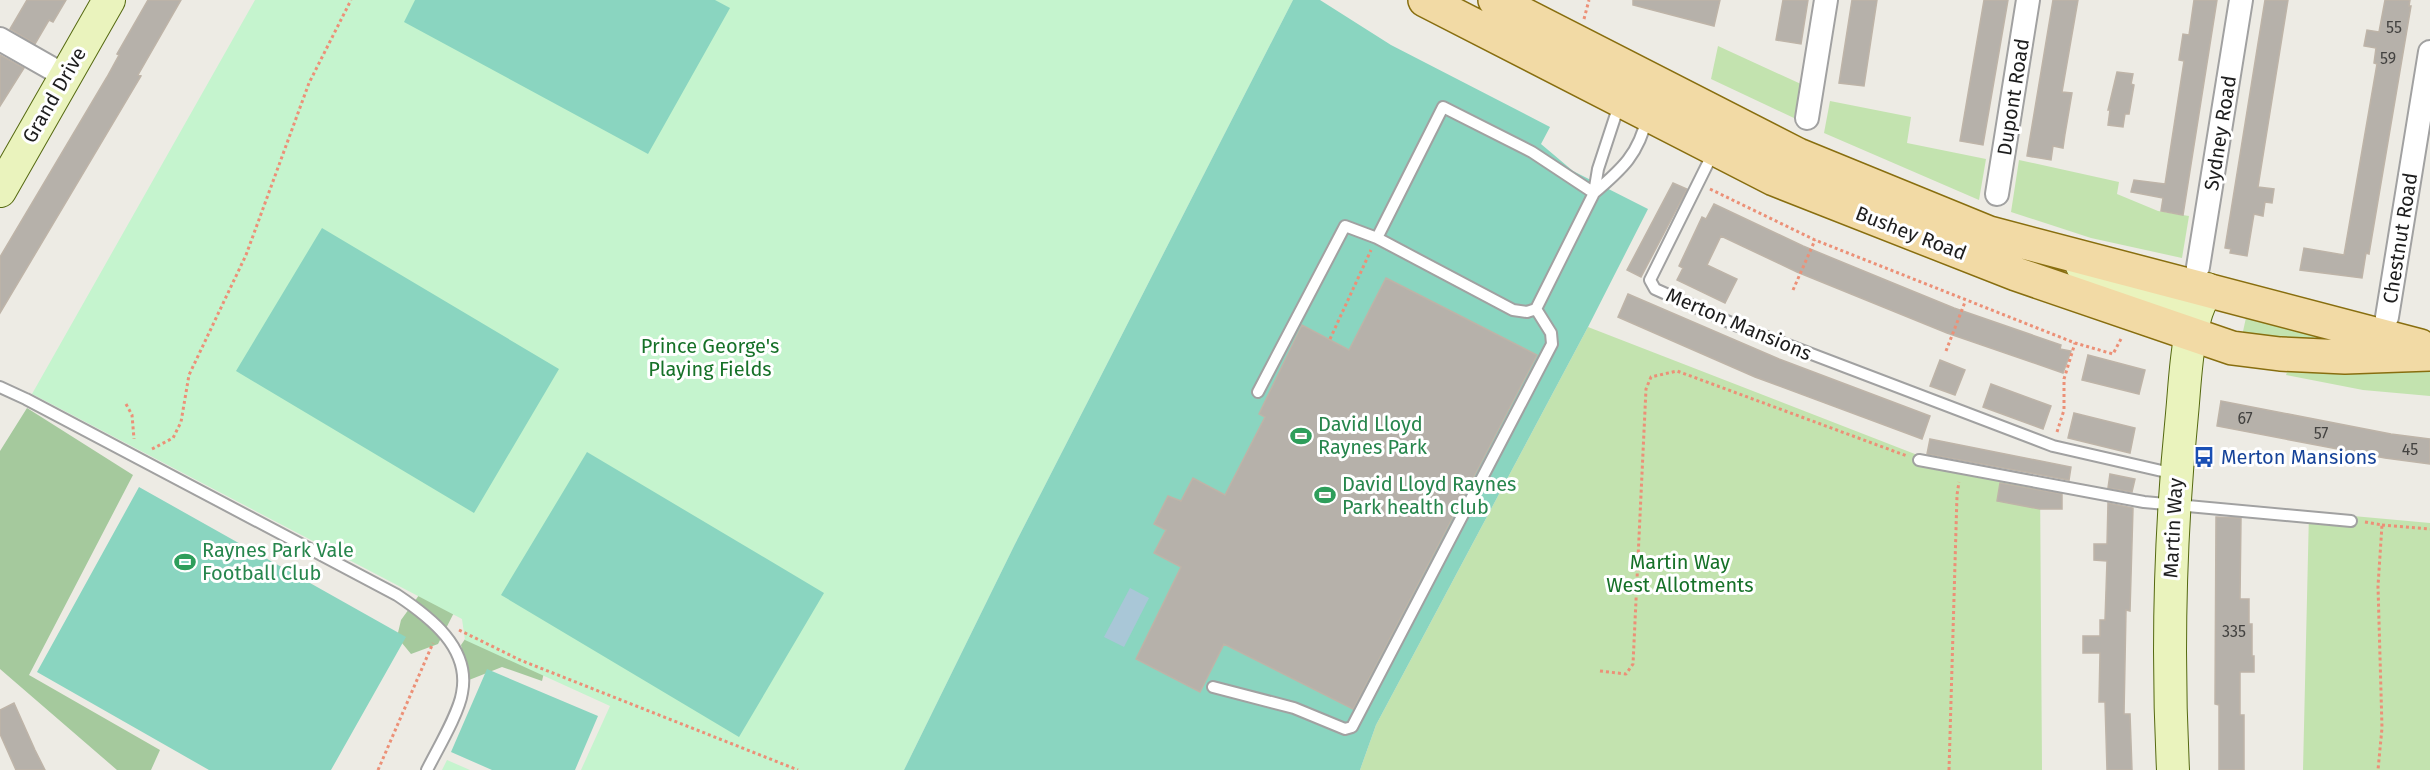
<svg xmlns="http://www.w3.org/2000/svg" width="2430" height="770" viewBox="0 0 2430 770" font-family="'Fira Sans',sans-serif">
  <style>
    .grass { fill: #c3e3af }
    .forest { fill: #a5c99d }
    .park { fill: #c5f4ce }
    .pitch { fill: #8ad5c0 }
    .water { fill: #a9c7d7 }
    .building { fill: #b6b1aa; stroke: #beb4a8; stroke-width: 1.5 }
    .lines { fill: none; stroke-linecap: round; stroke-linejoin: round }
    .service-casing { stroke: #a1a1a1; stroke-width: 14 }
    .minor-casing { stroke: #a1a1a1; stroke-width: 26 }
    .secondary-casing { stroke: #556910; stroke-width: 34 }
    .primary-casing { stroke: #886e0f; stroke-width: 36 }
    .path { stroke: #ec9077; stroke-width: 3; stroke-dasharray: 3 3; stroke-linecap: butt }
    .service { stroke: #fff; stroke-width: 10 }
    .minor { stroke: #fff; stroke-width: 22 }
    .secondary { stroke: #eaf3bd; stroke-width: 32 }
    .primary { stroke: #f2daa5; stroke-width: 33 }
    .labels { text-anchor: middle; stroke-width: 6; stroke-linejoin: round; paint-order: stroke }
    .number-label { font-size: 16px; fill: #434240 }
    .street-label { font-size: 20px; fill: #1d1d1d; stroke: #fff }
    .park-label { font-size: 20px; fill: #167128; stroke: #fff }
    .leisure-label { font-size: 20px; fill: #27864d; stroke: #fff; text-anchor: start }
    .transit-label { font-size: 20px; fill: #164399; stroke: #fff; text-anchor: start }
  </style>
  <rect width="100%" height="100%" fill="#edebe4"/>
  <path class="grass" d="M1718 46 1801 84 1794 118 1711 79Z
    M1830 101 1911 117 1907 143 1986 159 1979 200 1824 133Z
    M2019 160 2119 182 2117 194 2158 211 2189 216 2182 258 2091 238 2011 212Z
    M2247 313 2358 341 2242 336Z
    M1588 327 1920 456 2040 480 2042 770H1360L1376 725Z
    M2288 370 2430 372V396L2363 390 2286 375Z
    M2309 512 2430 523V770H2303Z"/>
  <path class="forest" d="M27 408 133 475 29 675 160 750 151 770H117L0 669V451Z
    M443 562 462 597 438 644 411 654 397 637 401 620Z
    M474 626 546 664 542 681 502 667 469 680 461 645Z"/>
  <path class="park" d="M255 0H1293L1015 544 904 770H581L610 706 465 640 462 619 32 394Z
    M447 760 470 770H442Z"/>
  <path class="pitch" d="M415 0H715L730 8 648 154 404 22Z
    M1293 0H1320L1391 45 1550 127 1541 144 1573 171 1648 209 1588 327 1376 725 1360 770H904L1015 544Z
    M322 228 559 369 474 513 236 371Z
    M587 452 824 593 739 737 501 595Z
    M139 487 406 637 331 770H209L37 672Z
    M487 669 598 716 575 770H492L451 752Z"/>
  <path class="water" d="M1130 588 1149 598 1124 647 1104 637Z"/>
  <path class="building" d="M27 0H66L53 22 49 20 35 44 10 29Z
    M148 0H181L138 75 141 76 0 313V257L107 77 119 55 117 54Z
    M1633 0H1720L1714 26 1633 5Z
    M1783 0H1808L1801 44 1776 40Z
    M1852 0H1877L1864 86 1839 83Z
    M1984 0H2008L1983 145 1960 141Z
    M2053 0H2078L2062 92 2072 93 2065 134 2063 148 2053 146 2051 160 2027 156Z
    M2194 0H2217L2183 215 2161 211 2163 198 2131 192 2134 180 2165 184 2184 61 2179 60 2183 34 2189 35Z
    M2265 0H2288L2258 187 2274 189 2272 203 2265 202 2263 216 2254 214 2247 256 2230 253 2231 249 2225 248Z
    M2385 0H2410L2409 6H2411L2369 254 2366 253 2362 278 2300 270 2304 248 2344 255 2377 64 2374 63 2376 48 2364 46 2367 30 2379 32Z
    M0 55 24 68 0 106Z
    M2117 72 2133 74 2131 84 2134 85 2129 114H2125L2123 127 2108 125 2110 110H2108Z
    M1673 183 1687 189 1641 277 1627 270Z
    M1714 204 1803 246 1888 281 1954 308 2061 345 2060 349 2071 351 2063 373 1947 333 1797 272 1721 236 1707 265 1737 279 1725 303 1677 280 1683 268 1679 266 1702 217 1706 219Z
    M1386 278 1537 355 1353 709 1224 644 1200 692 1136 659 1181 567 1154 553 1166 530 1154 524 1168 496 1181 501 1193 478 1225 495 1265 417 1259 414 1302 325 1349 350Z
    M1628 294 1779 359 1930 416 1922 439 1755 377 1618 317Z
    M2088 355 2145 370 2139 394 2082 380Z
    M1940 360 1965 370 1955 395 1930 386Z
    M1991 384 2051 406 2043 429 1983 407Z
    M2221 401 2391 434 2430 439V464L2385 458 2217 426Z
    M2074 413 2135 428 2130 453 2068 438Z
    M1930 439 2071 467 2069 480 1927 454Z
    M2110 474 2135 479 2132 492 2108 488Z
    M2000 483 2062 494V509H2040L1997 501Z
    M2108 503 2133 508 2130 611 2126 610 2124 714H2130L2132 770H2107L2105 702H2099L2100 653H2083V636H2100V620H2105L2107 561 2094 560V544H2107Z
    M2216 517 2241 518 2240 599H2249V624H2252V656H2254V672H2240V715H2244V770H2219V705L2215 704Z
    M14 703 35 750 45 770H16L0 734V710Z"/>
  <g class="lines">
    <defs>
      <path id="service" d="M1714 151 1650 280 1655 289 1738 326 2053 446 2175 474
        M1594 193C1622 169 1639 154 1647 117
        M1377 238 1443 107 1532 152 1594 193
        M0 387 26 399 397 595C430 617 471 648 462 693 459 713 437 750 427 770
        M1258 392 1345 226 1377 238 1513 310 1527 312 1536 309 1594 193 1598 169 1619 105
        M1919 460 2144 502 2351 521
        M1213 687 1294 708 1345 729 1352 727 1552 344 1551 333 1536 309"/>
      <path id="minor" d="M0 39 65 76
        M1807 118 1826 0
        M1997 194 2028 0
        M2198 267 2241 0
        M2387 317 2430 52"/>
      <path id="secondary" d="M0 191 109 0
        M2082 266 2180 311 2192 327
        M2173 770C2167 651 2170 533 2182 414 2186 373 2186 325 2207 289"/>
      <path id="primary" d="M1425 0 1774 179 2016 274 2232 348 2280 354 2345 357 2430 354
        M1495 0 1798 155 1989 233 2420 346"/>
    </defs>
    <use href="#service" class="service-casing"/>
    <use href="#minor" class="minor-casing"/>
    <use href="#secondary" class="secondary-casing"/>
    <use href="#primary" class="primary-casing"/>
    <path class="path" d="M1584 19 1589 0
      M1710 189 1815 240 2075 343 2113 354 2122 337
      M1793 290 1815 240
      M1330 339 1371 250
      M1946 351 1965 302
      M126 404 132 415 134 439
      M2057 432 2064 410V379L2075 343
      M152 449 173 438 181 422 189 375 246 255 309 83 351 0
      M2365 522 2382 525 2378 586 2382 728 2378 770
      M2382 525 2430 529
      M459 630 520 660 798 770
      M1600 671 1626 674 1633 664 1646 389 1651 377 1677 371 1907 456
      M378 770 433 643
      M1949 770 1957 495 1959 482"/>
    <use href="#service" class="service"/>
    <use href="#minor" class="minor"/>
    <use href="#secondary" class="secondary"/>
    <use href="#primary" class="primary"/>
  </g>
  <defs>
    <symbol id="stadium-bare" viewBox="-9 -9 18 18"><path d="M0-5a6.5 5 0 1 0 0 10a6.5 5 0 1 0 0-10ZM-3.5-1.8h7v3.6h-7Z" fill="#2e9e5b" stroke="#fff" stroke-width="2.5" paint-order="stroke"/></symbol>
    <symbol id="bus-bare" viewBox="-9 -9 18 18"><path d="M-5-6H5V4H4V6H2V4H-2V6H-4V4H-5ZM-3.5-4V0h7V-4ZM-3.5 1.2v1.5H-2V1.2ZM2 1.2v1.5H3.5V1.2Z" fill="#1a4fb4" stroke="#fff" stroke-width="2.5" paint-order="stroke"/></symbol>
  </defs>
  <g fill-rule="evenodd">
    <use href="#stadium-bare" x="1286" y="421" width="30" height="30"/>
    <use href="#bus-bare" x="2189" y="442" width="30" height="30"/>
    <use href="#stadium-bare" x="1310" y="480" width="30" height="30"/>
    <use href="#stadium-bare" x="170" y="547" width="30" height="30"/>
  </g>
  <g class="labels">
    <g class="number-label">
      <text x="2394" y="33">55</text>
      <text x="2388" y="64">59</text>
      <text x="2245" y="424">67</text>
      <text x="2321" y="439">57</text>
      <text x="2410" y="455">45</text>
      <text x="2234" y="637">335</text>
    </g>
    <g class="street-label">
      <text transform="translate(54 95) rotate(-60)" y="7">Grand Drive</text>
      <text transform="translate(2013 97) rotate(-81)" y="7">Dupont Road</text>
      <text transform="translate(2220 133) rotate(-81)" y="7">Sydney Road</text>
      <text transform="translate(1911 233) rotate(21)" y="7">Bushey Road</text>
      <text transform="translate(2400 238) rotate(-81)" y="7">Chestnut Road</text>
      <text transform="translate(1739 324) rotate(23)" y="7">Merton Mansions</text>
      <text transform="translate(2173 528) rotate(-87)" y="7">Martin Way</text>
    </g>
    <g class="park-label">
      <text x="710" y="353">Prince George's<tspan x="710" dy="23">Playing Fields</tspan></text>
      <text x="1680" y="569">Martin Way<tspan x="1680" dy="23">West Allotments</tspan></text>
    </g>
    <g class="leisure-label">
      <text x="1318" y="431">David Lloyd<tspan x="1318" dy="23">Raynes Park</tspan></text>
      <text x="1342" y="491">David Lloyd Raynes<tspan x="1342" dy="23">Park health club</tspan></text>
      <text x="202" y="557">Raynes Park Vale<tspan x="202" dy="23">Football Club</tspan></text>
    </g>
    <g class="transit-label">
      <text x="2221" y="464">Merton Mansions</text>
    </g>
  </g>
</svg>
